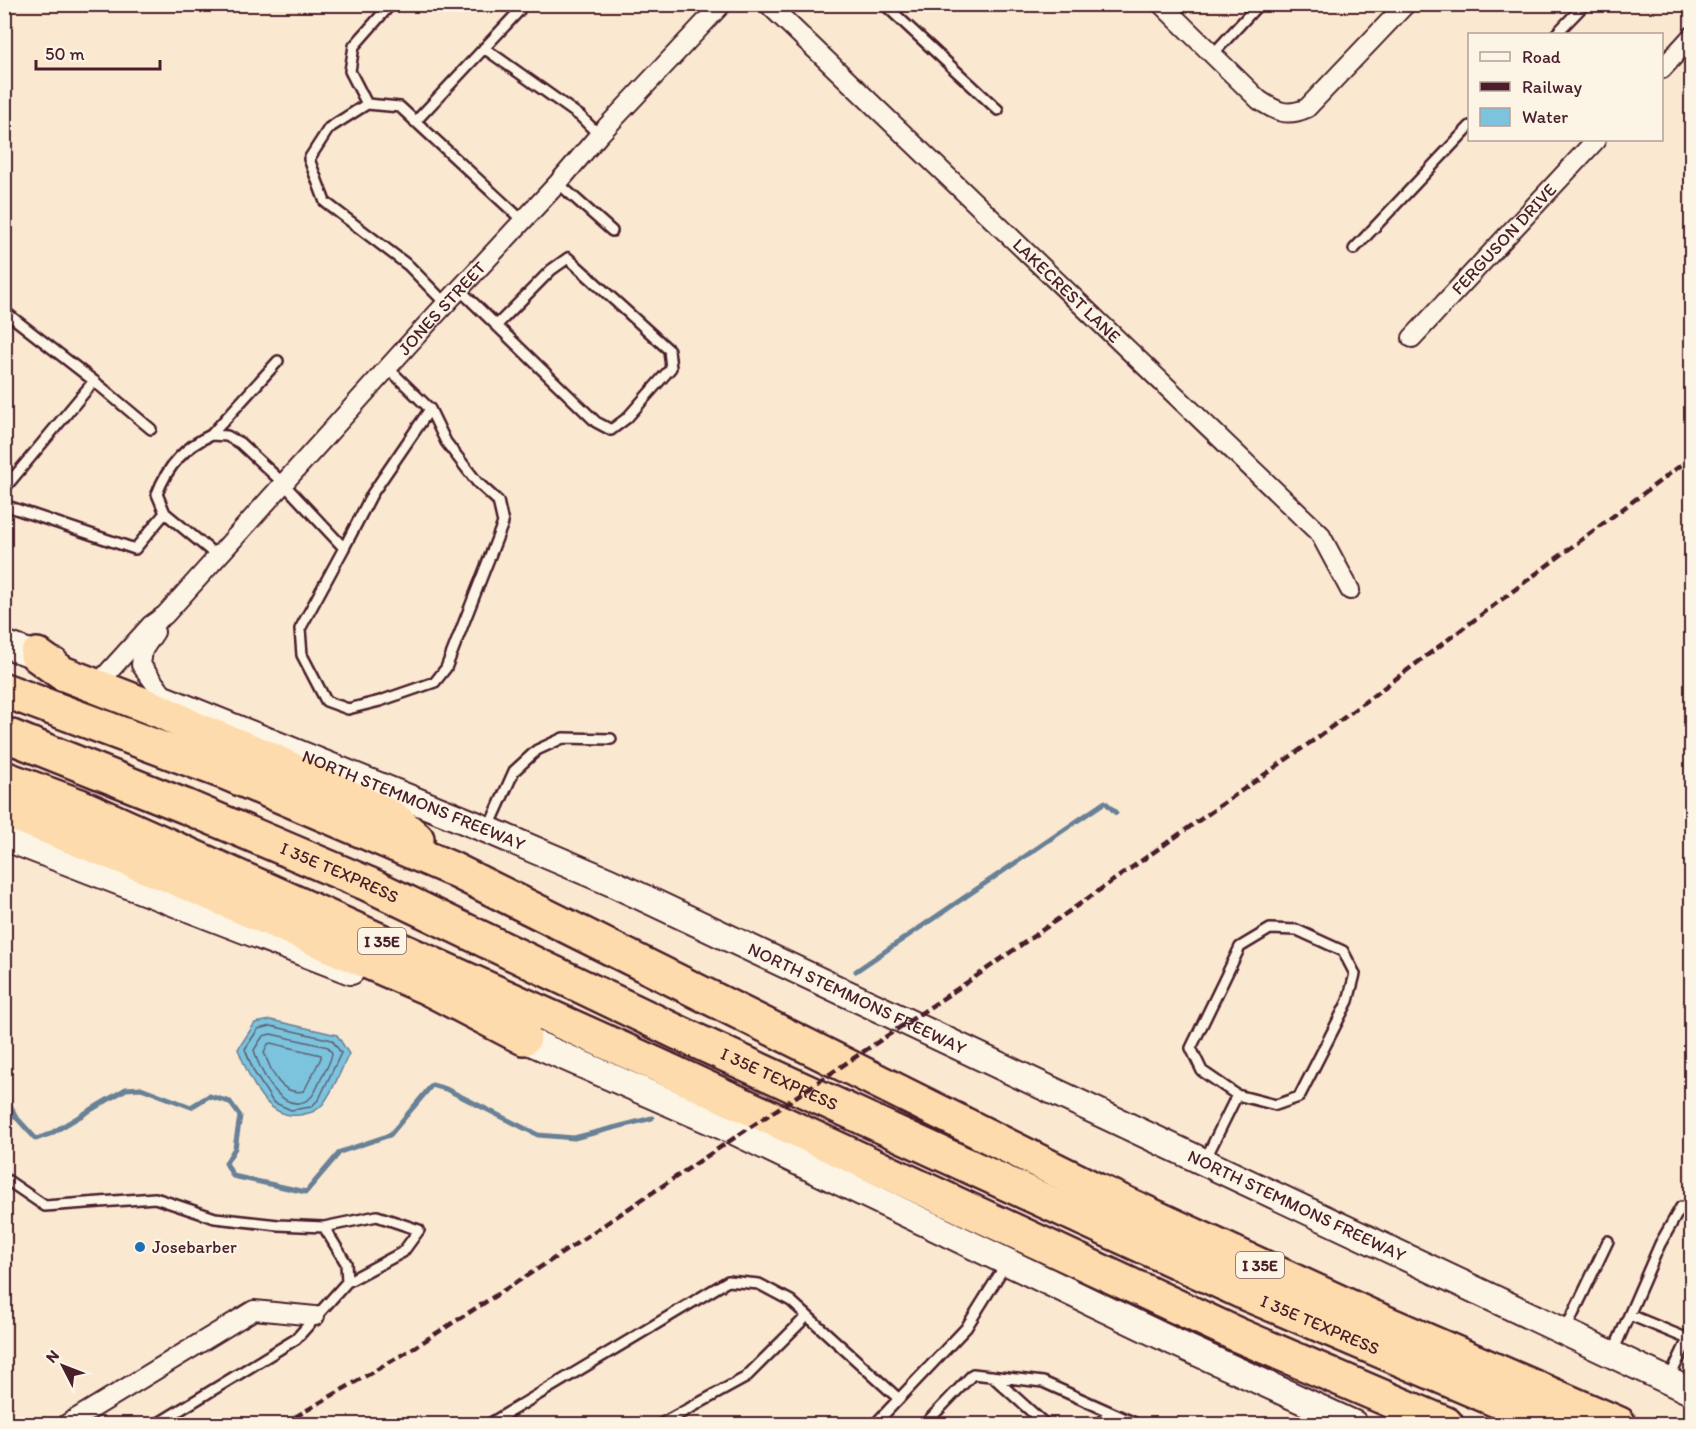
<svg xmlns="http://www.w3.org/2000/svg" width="1696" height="1429" viewBox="0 0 1696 1429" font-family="Itim,sans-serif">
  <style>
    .water { fill: #7cc3dd; stroke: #688196; stroke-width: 1.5 }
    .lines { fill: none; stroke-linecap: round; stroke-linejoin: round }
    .shore { stroke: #5e6172; stroke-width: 1.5 }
    .stream { stroke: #688196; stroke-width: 5 }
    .service-casing { stroke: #4a1f2b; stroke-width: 14 }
    .minor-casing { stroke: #4a1f2b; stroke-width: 22 }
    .secondary-casing { stroke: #4a1f2b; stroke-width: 30 }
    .motorway-casing { stroke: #4a1f2b; stroke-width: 38 }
    .service { stroke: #fcf5e5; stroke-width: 9 }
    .minor { stroke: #fcf5e5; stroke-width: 18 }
    .secondary { stroke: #fcf5e5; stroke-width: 26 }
    .motorway { stroke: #fedbac; stroke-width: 33 }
    .rail { stroke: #4a1f2b; stroke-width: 4.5; stroke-dasharray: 9 4.5; stroke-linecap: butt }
    .poi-dot { fill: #1f6fb2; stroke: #fcf5e5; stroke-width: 2 }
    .labels { text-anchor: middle; stroke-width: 4.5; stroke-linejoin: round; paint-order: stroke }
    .shield { fill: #fcf5e5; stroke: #7f5f63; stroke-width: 1.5 }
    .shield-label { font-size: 16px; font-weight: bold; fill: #4a1f2b }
    .street-label { font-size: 18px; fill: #4a1f2b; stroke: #fcf5e5 }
    .poi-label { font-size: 18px; fill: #4a1f2b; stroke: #fcf5e5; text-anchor: start }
  </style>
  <rect width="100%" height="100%" fill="#fae8d1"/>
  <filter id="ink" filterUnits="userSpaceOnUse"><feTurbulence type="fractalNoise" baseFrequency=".0167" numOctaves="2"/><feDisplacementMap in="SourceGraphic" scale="12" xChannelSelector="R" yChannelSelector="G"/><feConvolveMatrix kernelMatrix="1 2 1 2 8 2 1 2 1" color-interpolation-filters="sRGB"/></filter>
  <g filter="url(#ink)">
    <path class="water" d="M271 1020 337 1035 349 1054C341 1069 334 1090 323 1104 316 1112 310 1113 299 1115 264 1119 249 1076 238 1049L255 1023Z"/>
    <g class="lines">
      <path class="shore" d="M271 1026 332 1040 341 1053 319 1099 311 1107 291 1110 273 1102 254 1072 245 1049 258 1029Z
        M271 1034 328 1047 332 1053C331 1062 325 1071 321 1079 318 1085 315 1095 309 1099 282 1117 259 1070 254 1050L263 1036Z
        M271 1043 321 1055V1058L304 1091C280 1096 271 1071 264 1052L268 1044Z"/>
      <path class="stream" d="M856 971 1105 802 1116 813
        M4 1090 15 1116 36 1139 50 1134 126 1089 141 1088 191 1107 209 1096 230 1102 240 1116 235 1148 226 1163 233 1176 306 1192 340 1152 390 1135 432 1085 446 1089 538 1135 574 1138 652 1118"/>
      <defs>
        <path id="service" d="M884 4 998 110
          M1556 34 1585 4
          M484 48 580 116 599 135
          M1213 54 1259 4
          M367 104 350 71 354 46 391 4
          M415 122 519 11 522 4
          M558 183 612 231
          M1354 249 1470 126
          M460 290 596 422 611 430 627 418 671 368 669 350 568 258 551 270 496 326
          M446 304 409 266 325 202 309 159 329 128 367 104 400 107 523 221
          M4 311 94 381
          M211 435 227 436 240 443 283 483 344 548 300 629 302 655 326 701 348 709 380 701 435 682 446 668 503 523 498 501 477 482 446 442 430 409 388 368
          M4 489 94 381 151 429
          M4 505 135 549 165 513
          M344 548 372 494 430 409
          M217 556 165 513 157 494C167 467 184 447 211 435L278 361
          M489 827 514 771 537 750 563 738 611 739
          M1205 1160 1237 1095 1202 1071 1191 1048 1240 947 1270 929 1297 930 1343 951 1355 974 1348 1001 1299 1097 1276 1105 1237 1095
          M4 1178 45 1206 155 1198 215 1218 278 1225 324 1227 346 1263 347 1282 296 1339 157 1424
          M324 1227 377 1216 419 1230 403 1252 347 1282
          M1630 1315 1688 1339
          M1565 1331 1608 1241
          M1613 1352 1660 1244 1681 1207 1692 1211
          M992 1376 1045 1424
          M1669 1379 1692 1331
          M489 1424 728 1281 759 1284 791 1301 899 1399
          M661 1424 745 1378 807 1316
          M875 1424 966 1328 1006 1264
          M925 1424 973 1374 1043 1382 1137 1424
          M1099 1424 1110 1412"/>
        <g id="minor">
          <path id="s1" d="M768 4 1320 534 1350 590"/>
          <path d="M1161 4 1259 100C1277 112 1287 117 1307 108L1406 4"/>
          <path d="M1662 69 1692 36"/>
          <path id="s2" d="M1412 338 1596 140"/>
          <path d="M155 632 143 650 141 665 167 700"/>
          <path id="s3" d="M103 678 151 625 165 615 428 323 558 183 599 135 722 4"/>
          <path d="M67 1424 254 1310 315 1316"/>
        </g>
        <g id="secondary">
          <path d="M4 644 55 662"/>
          <path id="s4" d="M166 700 488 830 610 882 1692 1392"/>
          <path d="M4 837 351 971"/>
          <path d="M508 1032 734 1131 1172 1341 1354 1424"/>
        </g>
        <g id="motorway">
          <path d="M37 655 62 673 160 711 202 732 259 754 314 780 393 818 417 839"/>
          <path d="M4 690 229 774 452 869 1096 1190 1372 1317 1619 1424"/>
          <path id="s5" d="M4 734 187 807 368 884 679 1033 1245 1293 1553 1424"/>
          <path d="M4 778 80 806 655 1064 1238 1335 1446 1424"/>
          <path d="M4 810 170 876 426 987 524 1038"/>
        </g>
      </defs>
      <use href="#service" class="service-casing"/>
      <use href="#minor" class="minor-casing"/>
      <use href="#secondary" class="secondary-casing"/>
      <use href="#motorway" class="motorway-casing"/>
      <use href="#service" class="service"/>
      <use href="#minor" class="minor"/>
      <use href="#secondary" class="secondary"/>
      <use href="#motorway" class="motorway"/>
      <path class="rail" d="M283 1424 407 1352 550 1261 978 975 1314 740 1692 457"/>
    </g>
  </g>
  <circle class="poi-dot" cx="140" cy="1247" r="6"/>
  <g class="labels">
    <g class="shield">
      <rect x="358" y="928" width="48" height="26" rx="4.5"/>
      <rect x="1236" y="1252" width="48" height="26" rx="4.5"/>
    </g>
    <g class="shield-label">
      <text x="382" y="947">I 35E</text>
      <text x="1260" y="1271">I 35E</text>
    </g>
    <g class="street-label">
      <text dy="6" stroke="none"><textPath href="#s2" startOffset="135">FERGUSON DRIVE</textPath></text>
      <text dy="6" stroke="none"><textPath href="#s1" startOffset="414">LAKECREST LANE</textPath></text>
      <text dy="6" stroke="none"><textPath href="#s3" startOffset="502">JONES STREET</textPath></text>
      <text dy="6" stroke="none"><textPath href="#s4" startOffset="267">NORTH STEMMONS FREEWAY</textPath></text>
      <text dy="6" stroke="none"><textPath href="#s5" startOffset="363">I 35E TEXPRESS</textPath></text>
      <text dy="6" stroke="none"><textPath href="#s4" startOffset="753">NORTH STEMMONS FREEWAY</textPath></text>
      <text dy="6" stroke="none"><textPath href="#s5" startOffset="849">I 35E TEXPRESS</textPath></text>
      <text dy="6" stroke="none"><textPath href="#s4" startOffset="1239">NORTH STEMMONS FREEWAY</textPath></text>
      <text dy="6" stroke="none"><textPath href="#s5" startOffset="1443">I 35E TEXPRESS</textPath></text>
    </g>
    <g class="poi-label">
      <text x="152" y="1253">Josebarber</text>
    </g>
  </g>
  <rect width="1696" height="1429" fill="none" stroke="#fcf5e5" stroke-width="24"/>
  <rect x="12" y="12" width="1672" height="1405" fill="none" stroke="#4a1f2b" stroke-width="2" filter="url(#ink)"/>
  <rect x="1468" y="33" width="195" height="108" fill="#fcf5e5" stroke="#b59f9b" stroke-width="1.5"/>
  <rect x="1480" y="52" width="30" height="9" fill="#fcf5e5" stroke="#b59f9b" stroke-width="1.5"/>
  <text x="1522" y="63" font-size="18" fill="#4a1f2b">Road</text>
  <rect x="1480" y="82" width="30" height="9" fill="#4a1f2b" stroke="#b59f9b" stroke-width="1.5"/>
  <text x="1522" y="93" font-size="18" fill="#4a1f2b">Railway</text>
  <rect x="1480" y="108" width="30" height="18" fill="#7cc3dd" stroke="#b59f9b" stroke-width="1.5"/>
  <text x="1522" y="123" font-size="18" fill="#4a1f2b">Water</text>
  <g transform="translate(63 1366) rotate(312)" stroke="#fcf5e5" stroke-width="4.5" paint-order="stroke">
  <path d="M0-4.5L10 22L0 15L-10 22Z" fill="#4a1f2b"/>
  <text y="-9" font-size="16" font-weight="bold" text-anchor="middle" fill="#4a1f2b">N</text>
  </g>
  <path d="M36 60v9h124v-9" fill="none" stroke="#4a1f2b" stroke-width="3"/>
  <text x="45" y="60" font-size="18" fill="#4a1f2b" stroke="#fcf5e5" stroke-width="4.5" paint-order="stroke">50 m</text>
</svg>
